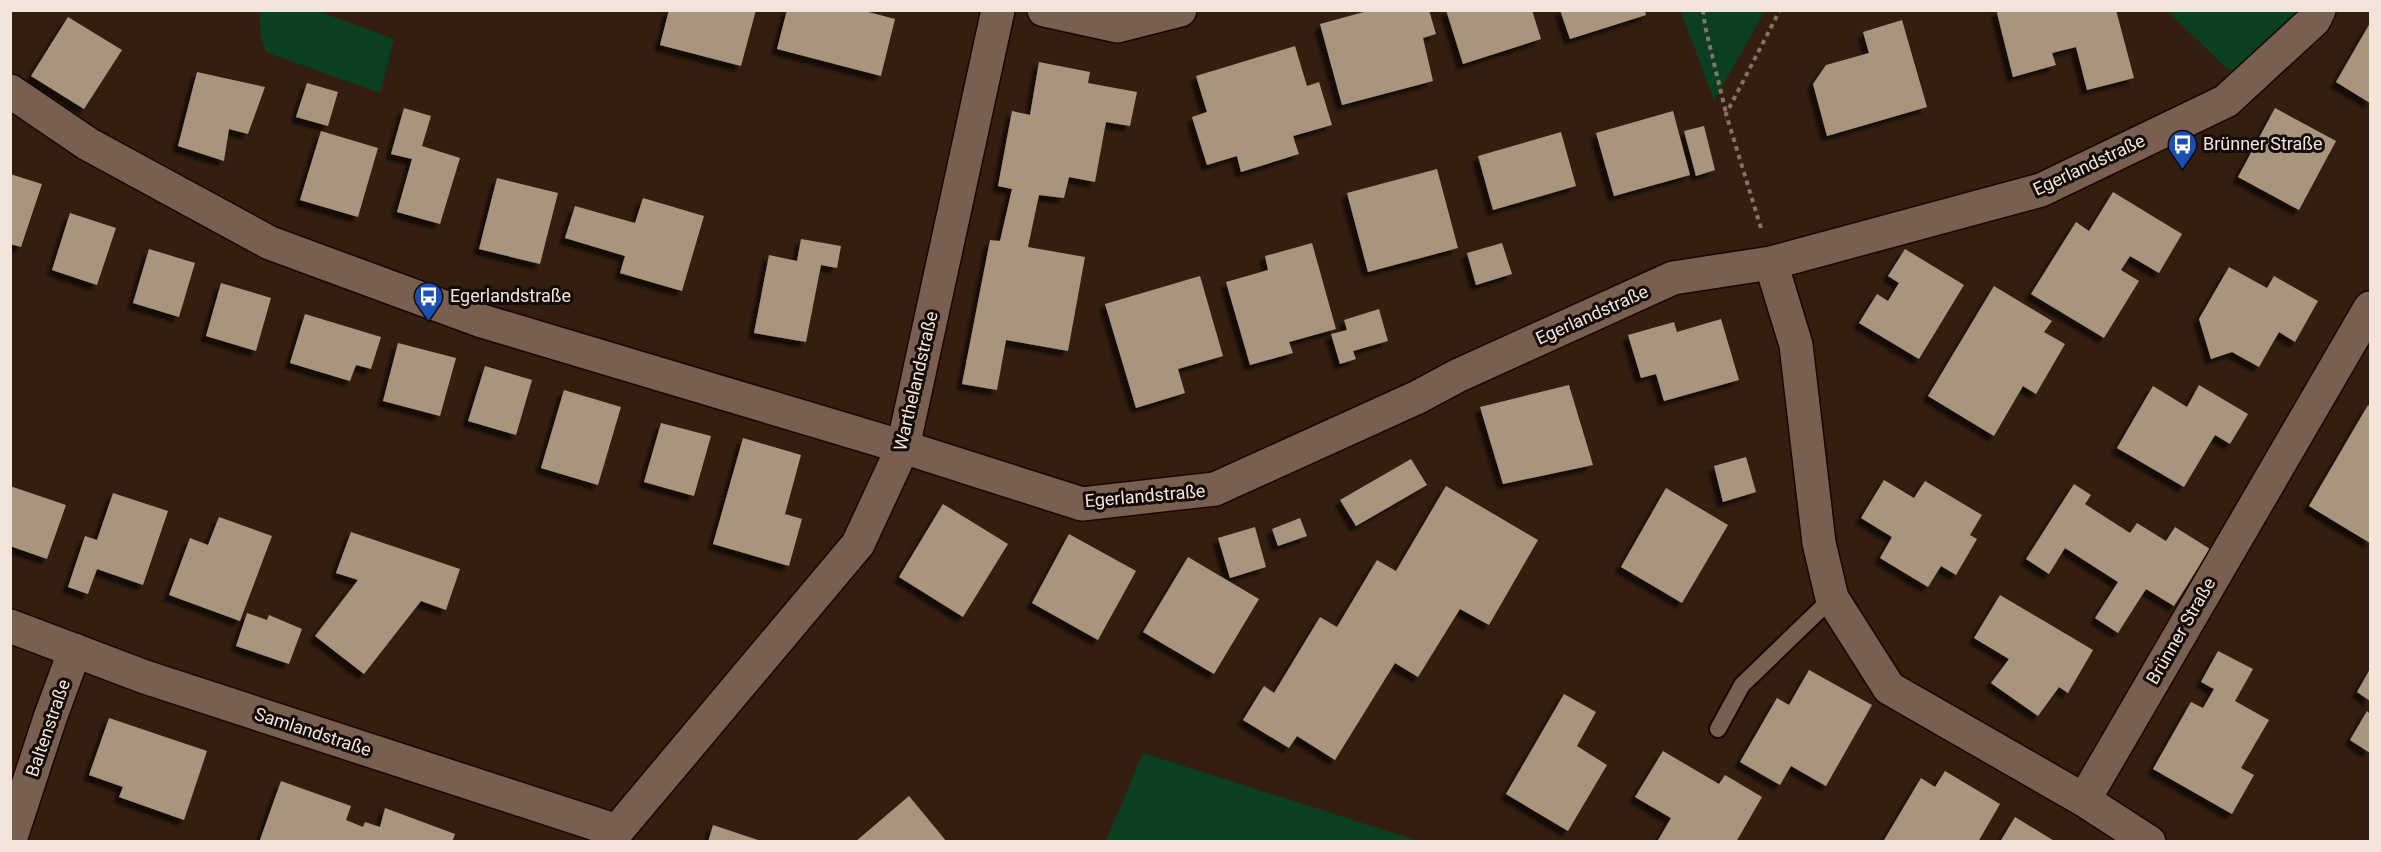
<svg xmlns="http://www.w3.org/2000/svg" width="2381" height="852" viewBox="0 0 2381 852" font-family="Roboto,sans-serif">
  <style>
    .green { fill: #0a4021 }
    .building { fill: #a9957e; filter: url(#shadow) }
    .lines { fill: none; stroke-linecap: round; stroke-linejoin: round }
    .service-casing { stroke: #1a0700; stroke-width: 20 }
    .minor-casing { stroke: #1a0700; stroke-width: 36 }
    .path { stroke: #857266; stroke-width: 4; stroke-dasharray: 4.5 4.5; stroke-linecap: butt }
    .service { stroke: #785f50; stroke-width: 16 }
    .minor { stroke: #785f50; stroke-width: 33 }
    .labels { text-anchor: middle; stroke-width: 6; stroke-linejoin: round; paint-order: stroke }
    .poi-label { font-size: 18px; fill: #f3e4db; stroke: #140b06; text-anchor: start }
    .street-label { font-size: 18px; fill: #f3e4db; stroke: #140b06 }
  </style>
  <defs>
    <filter id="shadow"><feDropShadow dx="-5.5" dy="5.5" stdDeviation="1.5" flood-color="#0009"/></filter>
  </defs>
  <rect width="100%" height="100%" fill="#331e10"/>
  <path class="green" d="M259 11H318L394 39 380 93 266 52 261 36Z
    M1681 11H1765L1714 101Z
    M2167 11H2306L2233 74Z
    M1143 753 1419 841H1106Z"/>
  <path class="building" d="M669 10H756L741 66 660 45Z
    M787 10H861L895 19 881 76 777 49Z
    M1371 10H1429L1436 34 1423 38 1433 81 1342 105 1320 24Z
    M1446 10H1532L1541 39 1463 64Z
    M1560 10H1645L1646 15 1570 39Z
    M1998 10H2116L2134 78 2087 90 2076 47 2052 53 2056 65 2013 77 1997 13Z
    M68 17 122 50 84 109 31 76Z
    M1902 20 1927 107 1827 136 1813 84 1826 65 1869 53 1863 32Z
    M2370 23V103L2336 82Z
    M1295 46 1307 86 1319 82 1332 125 1293 136 1299 154 1241 172 1237 156 1207 165 1192 117 1207 112 1196 76Z
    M1039 62 1090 72 1088 83 1137 92 1130 126 1106 122 1095 182 1069 177 1064 198 1039 195 1028 247 1085 257 1068 351 1006 340 997 390 962 384 990 240 1000 241 1012 189 998 186 1012 111 1030 115Z
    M197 72 265 87 248 134 229 129 224 161 178 146Z
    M307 83 338 92 328 126 296 117Z
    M404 108 431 116 422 146 460 158 440 224 397 212 412 159 391 154Z
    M2275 108 2336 141 2299 210 2238 177Z
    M1673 111 1690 175 1614 196 1596 133Z
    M1704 126 1715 170 1696 176 1684 131Z
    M321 131 378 148 358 217 300 200Z
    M1561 132 1576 186 1493 210 1478 156Z
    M1437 169 1458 248 1368 272 1347 193Z
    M10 174 42 184 21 247 10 244Z
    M497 178 558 193 540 264 479 249Z
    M2113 192 2182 234 2159 273 2130 256 2121 270 2139 281 2104 338 2031 294 2076 222 2089 231Z
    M643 198 704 216 682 291 620 273 625 256 565 238 575 206 635 223Z
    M70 213 116 228 97 285 52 270Z
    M801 239 841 246 837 268 821 265 806 342 754 333 769 255 797 261Z
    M1312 243 1336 329 1289 342 1293 353 1250 365 1226 282 1268 270 1265 256Z
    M1502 243 1512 274 1476 285 1467 253Z
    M149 249 195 263 179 317 133 303Z
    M1905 249 1964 285 1919 359 1859 323 1877 294 1888 301 1899 283 1888 276Z
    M2229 267 2267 288 2274 276 2318 301 2295 342 2279 332 2259 367 2232 352 2211 359 2199 319Z
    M1200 276 1223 356 1178 369 1185 393 1136 408 1105 304Z
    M221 283 271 298 256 351 206 336Z
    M1994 286 2052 321 2044 332 2065 344 2036 394 2023 386 1994 436 1928 396Z
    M1379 309 1388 341 1353 351 1356 359 1340 364 1331 334 1347 330 1344 320Z
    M305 314 381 337 371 369 356 365 350 381 290 363Z
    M1721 319 1739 380 1664 401 1656 374 1641 378 1628 335 1674 322 1677 332Z
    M398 343 456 358 440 416 383 401Z
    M485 366 532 380 516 435 468 421Z
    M1569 385 1593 465 1503 484 1480 407Z
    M2199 385 2248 414 2230 444 2215 435 2184 487 2117 448 2153 386 2187 407Z
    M564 390 621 407 598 485 541 468Z
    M2368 405 2370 407V543L2309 506Z
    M661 423 711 436 694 496 644 482Z
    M743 438 801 455 785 514 802 519 789 566 713 544Z
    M1746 457 1756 492 1723 502 1714 466Z
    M1411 459 1427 485 1356 526 1340 500Z
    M1884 480 1914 498 1925 481 1982 515 1970 535 1977 539 1956 575 1941 566 1928 587 1880 558 1892 537 1861 518Z
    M2074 484 2091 495 2085 504 2130 533 2137 523 2166 541 2175 527 2210 549 2174 606 2146 589 2118 633 2095 618 2118 582 2065 548 2049 574 2026 559Z
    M10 486 66 505 47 559 10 546Z
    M1446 486 1538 540 1489 625 1460 609 1418 677 1395 663 1335 760 1297 736 1289 748 1243 720 1264 686 1274 693 1320 617 1337 627 1377 560 1396 571Z
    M1666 488 1728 525 1682 603 1621 567Z
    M113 493 168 511 143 585 97 569 88 594 68 587 85 536 97 540Z
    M943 504 1008 544 963 617 899 577Z
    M219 517 272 536 240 621 169 595 190 538 208 545Z
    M1300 518 1307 536 1278 546 1272 529Z
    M1255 527 1266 567 1230 578 1218 538Z
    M351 532 460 569 446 610 421 601 364 674 315 636 358 580 336 573Z
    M1069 534 1136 571 1098 640 1032 603Z
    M1188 557 1259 599 1214 674 1143 632Z
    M2000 595 2093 650 2068 693 2059 687 2038 716 1991 683 2009 659 1974 638Z
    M247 613 267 620 269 615 302 629 289 664 236 646Z
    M2218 651 2253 669 2235 701 2269 720 2241 768 2254 775 2232 814 2153 769 2191 702 2203 708 2214 689 2201 682Z
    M2370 669V701L2357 692Z
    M1809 670 1872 705 1826 786 1791 766 1780 785 1740 762 1777 698 1789 705Z
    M1564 694 1596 712 1577 746 1607 765 1568 831 1506 794Z
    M2367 711 2370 714V753L2350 740Z
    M109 718 207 751 184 820 119 797 123 787 89 775Z
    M1663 751 1719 784 1725 775 1762 797 1736 842H1657L1671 818 1635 797Z
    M1945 771 2000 804 1978 842H1883L1921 778 1935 787Z
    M281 781 351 806 346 820 363 827 365 822 380 827 385 808 455 834 452 842H266L260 840Z
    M909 796 947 842H855Z
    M2015 817 2056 842H2000Z
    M713 825 761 841V842H708Z"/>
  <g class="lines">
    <defs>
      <path id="service" d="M1718 729 1742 685 1832 598"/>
      <path id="minor" d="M1044 10 1117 26 1180 10
        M10 91 88 144 270 243 482 321 903 447 1082 504 1215 489 1418 397 1457 376 1673 278 1771 263 2041 190 2226 101 2314 20 2319 10
        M1771 263 1796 345 1819 543 1832 598 1889 688 2084 800 2149 842
        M10 626 145 677 617 831
        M2084 800 2370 308
        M10 840 50 718 75 650
        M613 842 617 831 858 544 903 447 998 10"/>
    </defs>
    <use href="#service" class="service-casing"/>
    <use href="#minor" class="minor-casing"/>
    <path class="path" d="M1703 10 1705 26 1726 113
      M1761 228 1726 114 1780 10"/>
    <use href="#service" class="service"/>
    <use href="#minor" class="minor"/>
  </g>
  <defs>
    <symbol id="bus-pin" viewBox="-11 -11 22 30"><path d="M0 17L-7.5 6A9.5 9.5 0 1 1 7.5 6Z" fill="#1a4fb4" stroke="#140b06"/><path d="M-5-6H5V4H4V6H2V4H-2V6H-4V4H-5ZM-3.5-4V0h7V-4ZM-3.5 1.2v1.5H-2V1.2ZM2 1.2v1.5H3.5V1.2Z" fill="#fff"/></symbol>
  </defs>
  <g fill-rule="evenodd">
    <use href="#bus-pin" x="2166" y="128" width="33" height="45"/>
    <use href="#bus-pin" x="412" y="280" width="33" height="45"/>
  </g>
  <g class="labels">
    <g class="poi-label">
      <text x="2203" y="150">Brünner Straße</text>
      <text x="450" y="302">Egerlandstraße</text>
    </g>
    <g class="street-label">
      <text transform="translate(2089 165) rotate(-25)" y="6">Egerlandstraße</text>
      <text transform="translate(1592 315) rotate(-24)" y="6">Egerlandstraße</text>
      <text transform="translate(916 381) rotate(-77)" y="6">Warthelandstraße</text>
      <text transform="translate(1145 496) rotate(-5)" y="6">Egerlandstraße</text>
      <text transform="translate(2181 631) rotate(-60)" y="6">Brünner Straße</text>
      <text transform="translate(48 728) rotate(-71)" y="6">Baltenstraße</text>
      <text transform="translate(313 732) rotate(18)" y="6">Samlandstraße</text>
    </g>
  </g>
  <rect width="2381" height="852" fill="none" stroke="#f3e4db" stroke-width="24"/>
</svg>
